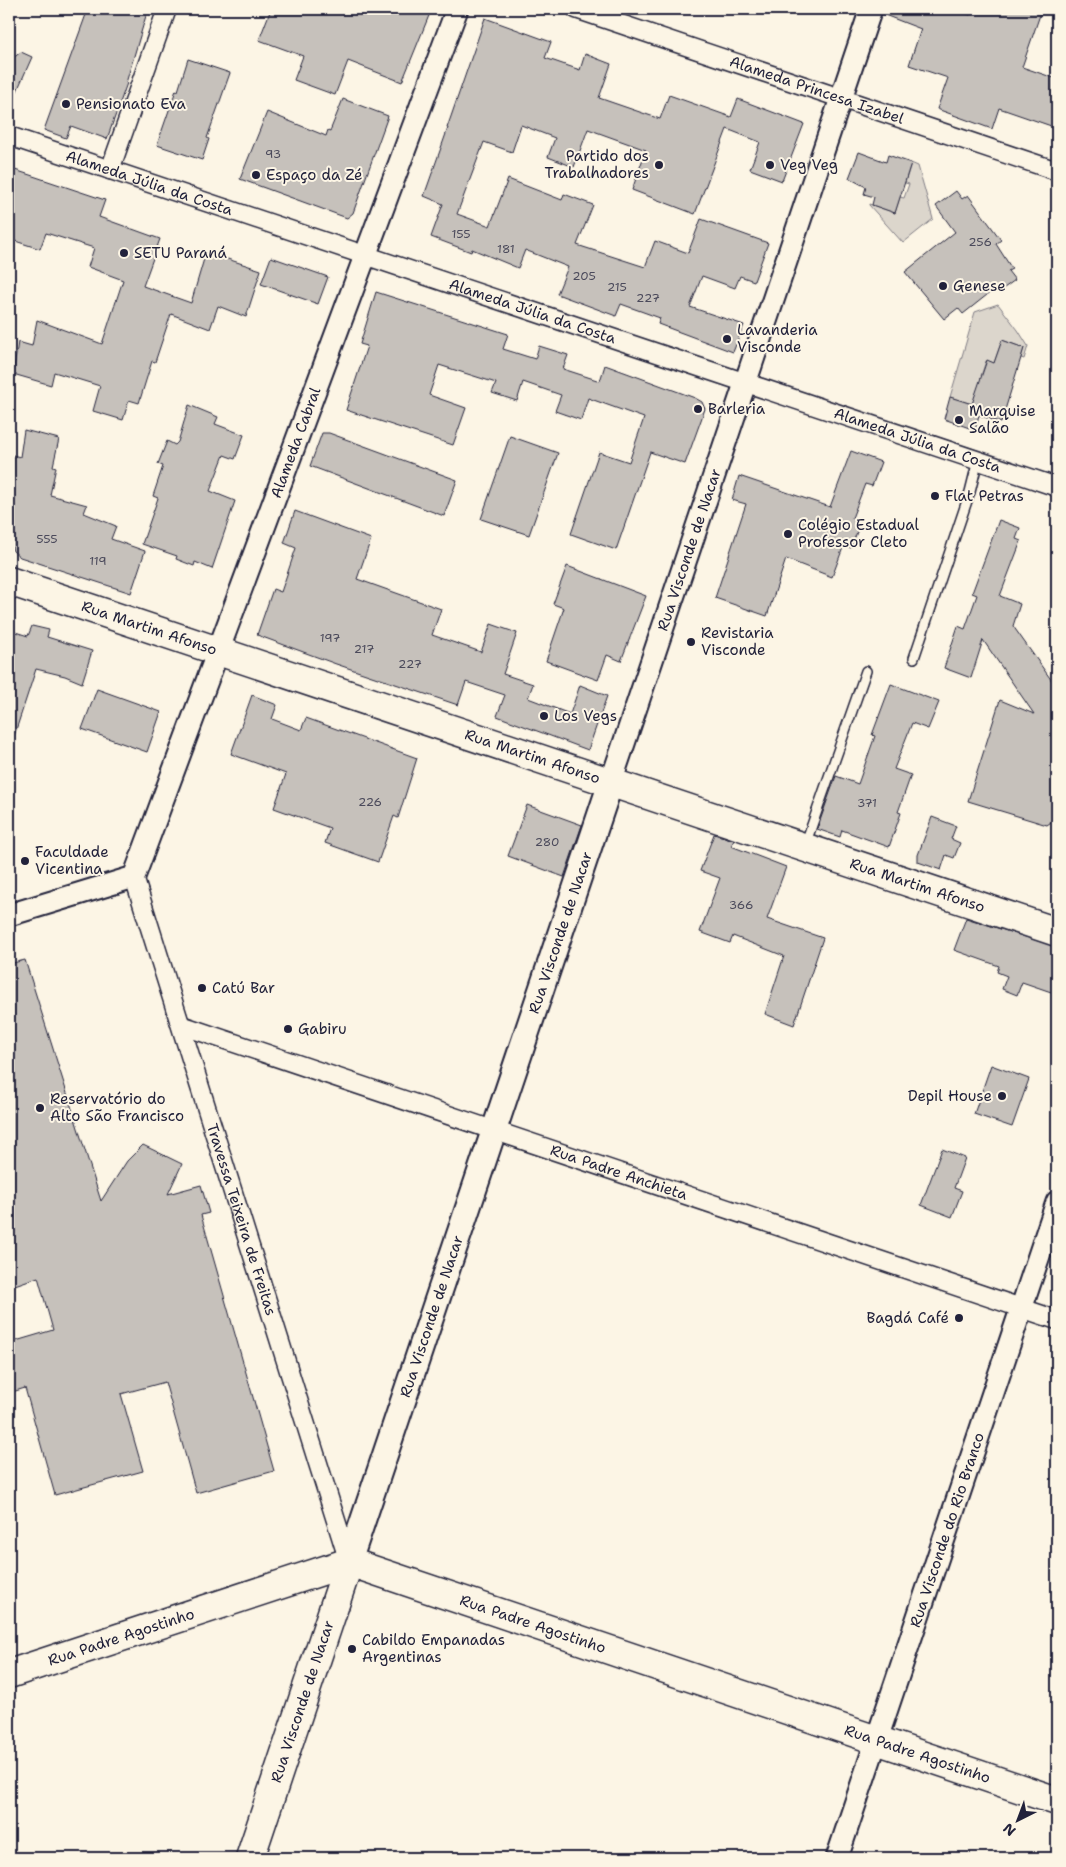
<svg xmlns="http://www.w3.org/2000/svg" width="1066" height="1867" viewBox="0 0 1066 1867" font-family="'Shantell Sans',sans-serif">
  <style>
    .green { fill: #dcd6cc; stroke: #7f7c84 }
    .building { fill: #c6c1bb; stroke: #22223b }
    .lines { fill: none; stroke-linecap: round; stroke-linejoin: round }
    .service-casing { stroke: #22223b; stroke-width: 12 }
    .minor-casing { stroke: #22223b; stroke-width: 21 }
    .tertiary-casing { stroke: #22223b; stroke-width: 25 }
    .secondary-casing { stroke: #22223b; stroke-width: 28 }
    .primary-casing { stroke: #22223b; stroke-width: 31 }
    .service { stroke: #fcf5e5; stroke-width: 9 }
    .minor { stroke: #fcf5e5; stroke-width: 18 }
    .tertiary { stroke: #fcf5e5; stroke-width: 21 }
    .secondary { stroke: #fcf5e5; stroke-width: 24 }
    .primary { stroke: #fcf5e5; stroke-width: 28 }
    .poi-dot { fill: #22223b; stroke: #fcf5e5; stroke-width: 2 }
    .labels { text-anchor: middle; stroke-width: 4; stroke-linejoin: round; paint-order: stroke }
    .number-label { font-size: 12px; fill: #4b4a5b }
    .street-label { font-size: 15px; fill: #22223b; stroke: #fcf5e5 }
    .poi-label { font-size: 15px; fill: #22223b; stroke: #fcf5e5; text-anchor: start }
  </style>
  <rect width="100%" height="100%" fill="#fcf5e5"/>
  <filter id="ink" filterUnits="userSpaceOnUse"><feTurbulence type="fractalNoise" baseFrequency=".02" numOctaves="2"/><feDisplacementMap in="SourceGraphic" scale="10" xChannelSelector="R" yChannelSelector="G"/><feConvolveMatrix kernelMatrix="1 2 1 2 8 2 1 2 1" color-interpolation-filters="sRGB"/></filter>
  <g filter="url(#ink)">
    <path class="green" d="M911 163 918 166 933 219 903 243 869 205V204L895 213 900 197 904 198 909 184 905 183Z
      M998 304 1018 330 1028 346 1024 359 1021 358 1024 348 1002 340 994 363 986 361 981 376 988 379 978 406 950 397 975 312Z"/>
    <path class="building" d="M88 9H148L126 83H127L107 139 71 126 66 138 44 130Z
      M271 9H420L430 13 402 82 348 61 335 95 294 80 303 56 259 40Z
      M883 9H953L970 15 973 9H1042L1022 67 1057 79V128L999 108 992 129 937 109 948 78 909 65 921 29 882 14Z
      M485 18 551 42 545 58 580 70 585 54 611 64 599 98 660 119 669 95 731 117 738 99 804 124 782 181 750 169 760 142 727 129 695 214 632 190 646 150 588 129 574 167 548 157 555 138 521 125 512 152 484 142 457 214 490 226 508 179 562 200 564 194 593 205 577 245 645 267 655 241 688 253 701 219 768 243 754 281 740 276 735 288 702 276 690 307 744 325 733 352 658 324 660 318 621 304 616 316 557 294 568 267 525 250 518 268 472 249 471 252 431 237 443 204 424 196 448 128H447Z
      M21 52 32 57 9 109V61Z
      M188 59 230 73 207 138 209 139 202 160 157 145 176 90 178 91Z
      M343 99 388 116 353 213 347 218 240 179 267 112 326 136 328 130 330 131Z
      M859 152 886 162 888 155 911 163 895 213 872 205 874 197 864 194 866 187 849 178Z
      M9 168 105 200 99 217 160 239 143 286 191 303 206 252 261 270 246 317 218 306 210 329 171 314 155 362 152 361 139 403 129 400 123 420 93 411 100 386 54 372 51 385 13 374 18 342 32 346 37 320 102 344 123 280 88 267 94 248 46 233 40 249 9 239Z
      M956 191 962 199 968 195 1001 240 996 244 1012 269 1008 271 1015 280 1000 291 997 287 963 314 958 308 944 319 905 272 955 232 936 206Z
      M271 257 328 277 318 304 261 284Z
      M376 292 508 334 503 349 535 359 539 346 568 355 563 369 600 381 605 365 695 398 702 402 705 409 685 464 650 452 616 550 571 534 599 452 629 462 644 418 588 398 581 420 555 411 561 395 523 382 517 401 492 393 496 383 439 365 429 395 466 408 453 445 346 410 367 346 360 344Z
      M1002 340 1024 348 1001 423 979 415 975 430 944 419 950 397 972 404 987 360 994 363Z
      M189 405 218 417 215 424 244 435 235 459 224 455 210 491 235 501 212 569 195 562 194 566 176 559 177 556 142 544 158 498 153 496 163 466 158 464 167 441 175 445 178 442Z
      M24 430 59 439 53 466 56 467 50 495 87 505 84 513 116 526 111 539 145 551 131 593 20 557 13 551 11 544 9 454 20 457Z
      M322 433H329L457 480 444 516 310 466Z
      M510 436 558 453 529 535 481 519Z
      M851 451 881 462 872 486 865 484 852 518 861 521 851 548 844 545 832 577 786 559 767 616 715 598 746 504 732 500 739 476 830 507Z
      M295 511 371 539 357 579 441 609 432 635 481 652 491 624 517 633 503 674 533 684 528 698 570 714 580 685 607 696 588 750 497 716 505 695 466 682 458 705 336 664 257 635 273 589 281 592 296 548 284 543Z
      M999 520 1020 528 1016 539 1021 541 1000 596 1020 604 1013 626 1057 688V818L1047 825 968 801 1000 700 1034 714 983 640 971 678 944 668 958 626 965 629 977 595 972 593Z
      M567 566 646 596 621 661 607 655 598 680 546 661 564 608 553 604Z
      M32 626 49 630 47 637 92 651 82 683 65 676 36 669 12 742 9 741V630L28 636Z
      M891 684 939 702 928 729 912 723 894 769 911 775 898 812 901 813 889 847 842 830 840 837 817 829 836 776 858 784 875 736 872 735Z
      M97 689 161 712 147 752 82 729Z
      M252 695 277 705 272 719 301 730 306 718 417 758 398 818 394 816 378 862 325 843 330 828 274 808 286 774 231 754Z
      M527 805 582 825 564 877 508 856Z
      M932 817 956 826 951 839 960 843 954 858 946 855 941 870 918 862V855Z
      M714 834 734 840 731 846 786 867 767 919 823 938 794 1025 765 1014 784 956 733 936 730 943 700 932 720 878 700 871Z
      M966 918 1057 947V994L1022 982 1017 995 1002 989 1007 976 997 972 999 966 954 950Z
      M25 960 101 1201 127 1161 143 1145 182 1164 168 1194 201 1185 209 1213 201 1215 274 1471 196 1493 165 1382 121 1394 143 1471 55 1495 25 1388 9 1393V1343L53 1330 38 1277 9 1287V964Z
      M991 1065 1029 1079 1012 1127 974 1114Z
      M942 1149 965 1158 954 1188 962 1191 952 1217 921 1205Z"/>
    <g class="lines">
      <defs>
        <path id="service" d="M914 658 970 492 978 460
          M805 845 866 671"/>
        <g id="minor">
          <path id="s1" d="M576 9 1057 171"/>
          <path id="s2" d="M9 136 1057 487"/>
          <path d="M110 170 167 9"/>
          <path id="s3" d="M134 877 349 1562"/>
          <path id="s4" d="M181 1025 1057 1320"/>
        </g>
        <g id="tertiary">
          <path id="s5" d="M611 782 871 9"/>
          <path id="s6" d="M9 915 134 877 457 9"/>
          <path id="s7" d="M837 1858 1057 1202"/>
        </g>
        <g id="secondary">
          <path id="s8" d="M349 1562 611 782"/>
        </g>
        <g id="primary">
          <path id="s9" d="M9 581 1057 932"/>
          <path id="s10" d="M9 1674 349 1562 1057 1801"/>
          <path id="s11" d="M250 1858 349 1562"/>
        </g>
      </defs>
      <use href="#service" class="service-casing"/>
      <use href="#minor" class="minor-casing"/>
      <use href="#tertiary" class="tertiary-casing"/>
      <use href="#secondary" class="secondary-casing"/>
      <use href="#primary" class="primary-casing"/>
      <use href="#service" class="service"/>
      <use href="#minor" class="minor"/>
      <use href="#tertiary" class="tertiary"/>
      <use href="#secondary" class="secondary"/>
      <use href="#primary" class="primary"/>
    </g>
  </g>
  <g class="poi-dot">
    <circle cx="66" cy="104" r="5"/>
    <circle cx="659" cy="165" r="5"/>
    <circle cx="770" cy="165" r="5"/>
    <circle cx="256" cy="175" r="5"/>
    <circle cx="124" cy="253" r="5"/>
    <circle cx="943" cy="286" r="5"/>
    <circle cx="727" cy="339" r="5"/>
    <circle cx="698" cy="409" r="5"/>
    <circle cx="959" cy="420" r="5"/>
    <circle cx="935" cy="496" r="5"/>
    <circle cx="788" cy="534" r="5"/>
    <circle cx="691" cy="642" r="5"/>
    <circle cx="544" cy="716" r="5"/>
    <circle cx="25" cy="861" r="5"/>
    <circle cx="202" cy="988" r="5"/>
    <circle cx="288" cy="1029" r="5"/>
    <circle cx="1002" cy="1096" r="5"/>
    <circle cx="40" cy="1108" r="5"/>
    <circle cx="959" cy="1318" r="5"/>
    <circle cx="352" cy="1649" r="5"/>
  </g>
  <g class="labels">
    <g class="number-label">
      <text x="273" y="158">93</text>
      <text x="461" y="238">155</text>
      <text x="980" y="246">256</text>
      <text x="506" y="253">181</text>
      <text x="584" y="280">205</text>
      <text x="617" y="291">215</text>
      <text x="648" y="302">227</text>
      <text x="47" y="543">555</text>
      <text x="98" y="565">119</text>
      <text x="330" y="642">197</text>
      <text x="364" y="653">217</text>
      <text x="410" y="668">227</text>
      <text x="370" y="806">226</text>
      <text x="867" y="807">371</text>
      <text x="547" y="846">280</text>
      <text x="741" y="909">366</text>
    </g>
    <g class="street-label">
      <text dy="5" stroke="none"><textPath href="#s1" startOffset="254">Alameda Princesa Izabel</textPath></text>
      <text dy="5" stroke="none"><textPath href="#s2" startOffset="148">Alameda Júlia da Costa</textPath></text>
      <text dy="5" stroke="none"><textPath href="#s2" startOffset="552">Alameda Júlia da Costa</textPath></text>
      <text dy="5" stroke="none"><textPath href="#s2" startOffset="958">Alameda Júlia da Costa</textPath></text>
      <text dy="5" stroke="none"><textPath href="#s6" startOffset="594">Alameda Cabral</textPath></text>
      <text dy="5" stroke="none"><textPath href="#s5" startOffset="245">Rua Visconde de Nacar</textPath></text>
      <text dy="5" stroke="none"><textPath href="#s9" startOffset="148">Rua Martim Afonso</textPath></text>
      <text dy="5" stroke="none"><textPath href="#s9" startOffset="552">Rua Martim Afonso</textPath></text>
      <text dy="5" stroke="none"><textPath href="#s9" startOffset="958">Rua Martim Afonso</textPath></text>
      <text dy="5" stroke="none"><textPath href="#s8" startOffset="664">Rua Visconde de Nacar</textPath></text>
      <text dy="5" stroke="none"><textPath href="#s4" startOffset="462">Rua Padre Anchieta</textPath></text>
      <text dy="5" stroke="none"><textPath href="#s3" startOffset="359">Travessa Teixeira de Freitas</textPath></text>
      <text dy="5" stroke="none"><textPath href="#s8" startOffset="259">Rua Visconde de Nacar</textPath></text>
      <text dy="5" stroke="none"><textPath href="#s7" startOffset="346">Rua Visconde do Rio Branco</textPath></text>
      <text dy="5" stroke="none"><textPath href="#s10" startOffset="552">Rua Padre Agostinho</textPath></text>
      <text dy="5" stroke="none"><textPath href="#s10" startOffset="118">Rua Padre Agostinho</textPath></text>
      <text dy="5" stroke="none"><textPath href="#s11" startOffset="165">Rua Visconde de Nacar</textPath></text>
      <text dy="5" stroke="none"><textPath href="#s10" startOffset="958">Rua Padre Agostinho</textPath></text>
    </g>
    <g class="poi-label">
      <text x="76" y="109">Pensionato Eva</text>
      <text x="649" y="161" text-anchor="end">Partido dos<tspan x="649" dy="17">Trabalhadores</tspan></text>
      <text x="780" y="170">Veg Veg</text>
      <text x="266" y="180">Espaço da Zé</text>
      <text x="134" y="258">SETU Paraná</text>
      <text x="953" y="291">Genese</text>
      <text x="737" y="335">Lavanderia<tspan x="737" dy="17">Visconde</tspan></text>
      <text x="708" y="414">Barleria</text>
      <text x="969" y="416">Marquise<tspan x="969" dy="17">Salão</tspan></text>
      <text x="945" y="501">Flat Petras</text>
      <text x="798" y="530">Colégio Estadual<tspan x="798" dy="17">Professor Cleto</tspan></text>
      <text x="701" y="638">Revistaria<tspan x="701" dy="17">Visconde</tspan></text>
      <text x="554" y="721">Los Vegs</text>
      <text x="35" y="857">Faculdade<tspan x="35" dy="17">Vicentina</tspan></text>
      <text x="212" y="993">Catú Bar</text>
      <text x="298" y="1034">Gabiru</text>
      <text x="992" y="1101" text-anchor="end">Depil House</text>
      <text x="50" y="1104">Reservatório do<tspan x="50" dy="17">Alto São Francisco</tspan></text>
      <text x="949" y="1323" text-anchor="end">Bagdá Café</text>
      <text x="362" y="1645">Cabildo Empanadas<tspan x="362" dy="17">Argentinas</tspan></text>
    </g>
  </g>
  <rect width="1066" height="1867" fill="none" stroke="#fcf5e5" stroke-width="30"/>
  <rect x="15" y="15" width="1036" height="1837" fill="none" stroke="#22223b" stroke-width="2" filter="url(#ink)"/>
  <g transform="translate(1018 1820) rotate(222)" stroke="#fcf5e5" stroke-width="4" paint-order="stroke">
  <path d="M0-4L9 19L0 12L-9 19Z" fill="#22223b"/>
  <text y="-8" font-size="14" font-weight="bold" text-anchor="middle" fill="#22223b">N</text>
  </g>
</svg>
